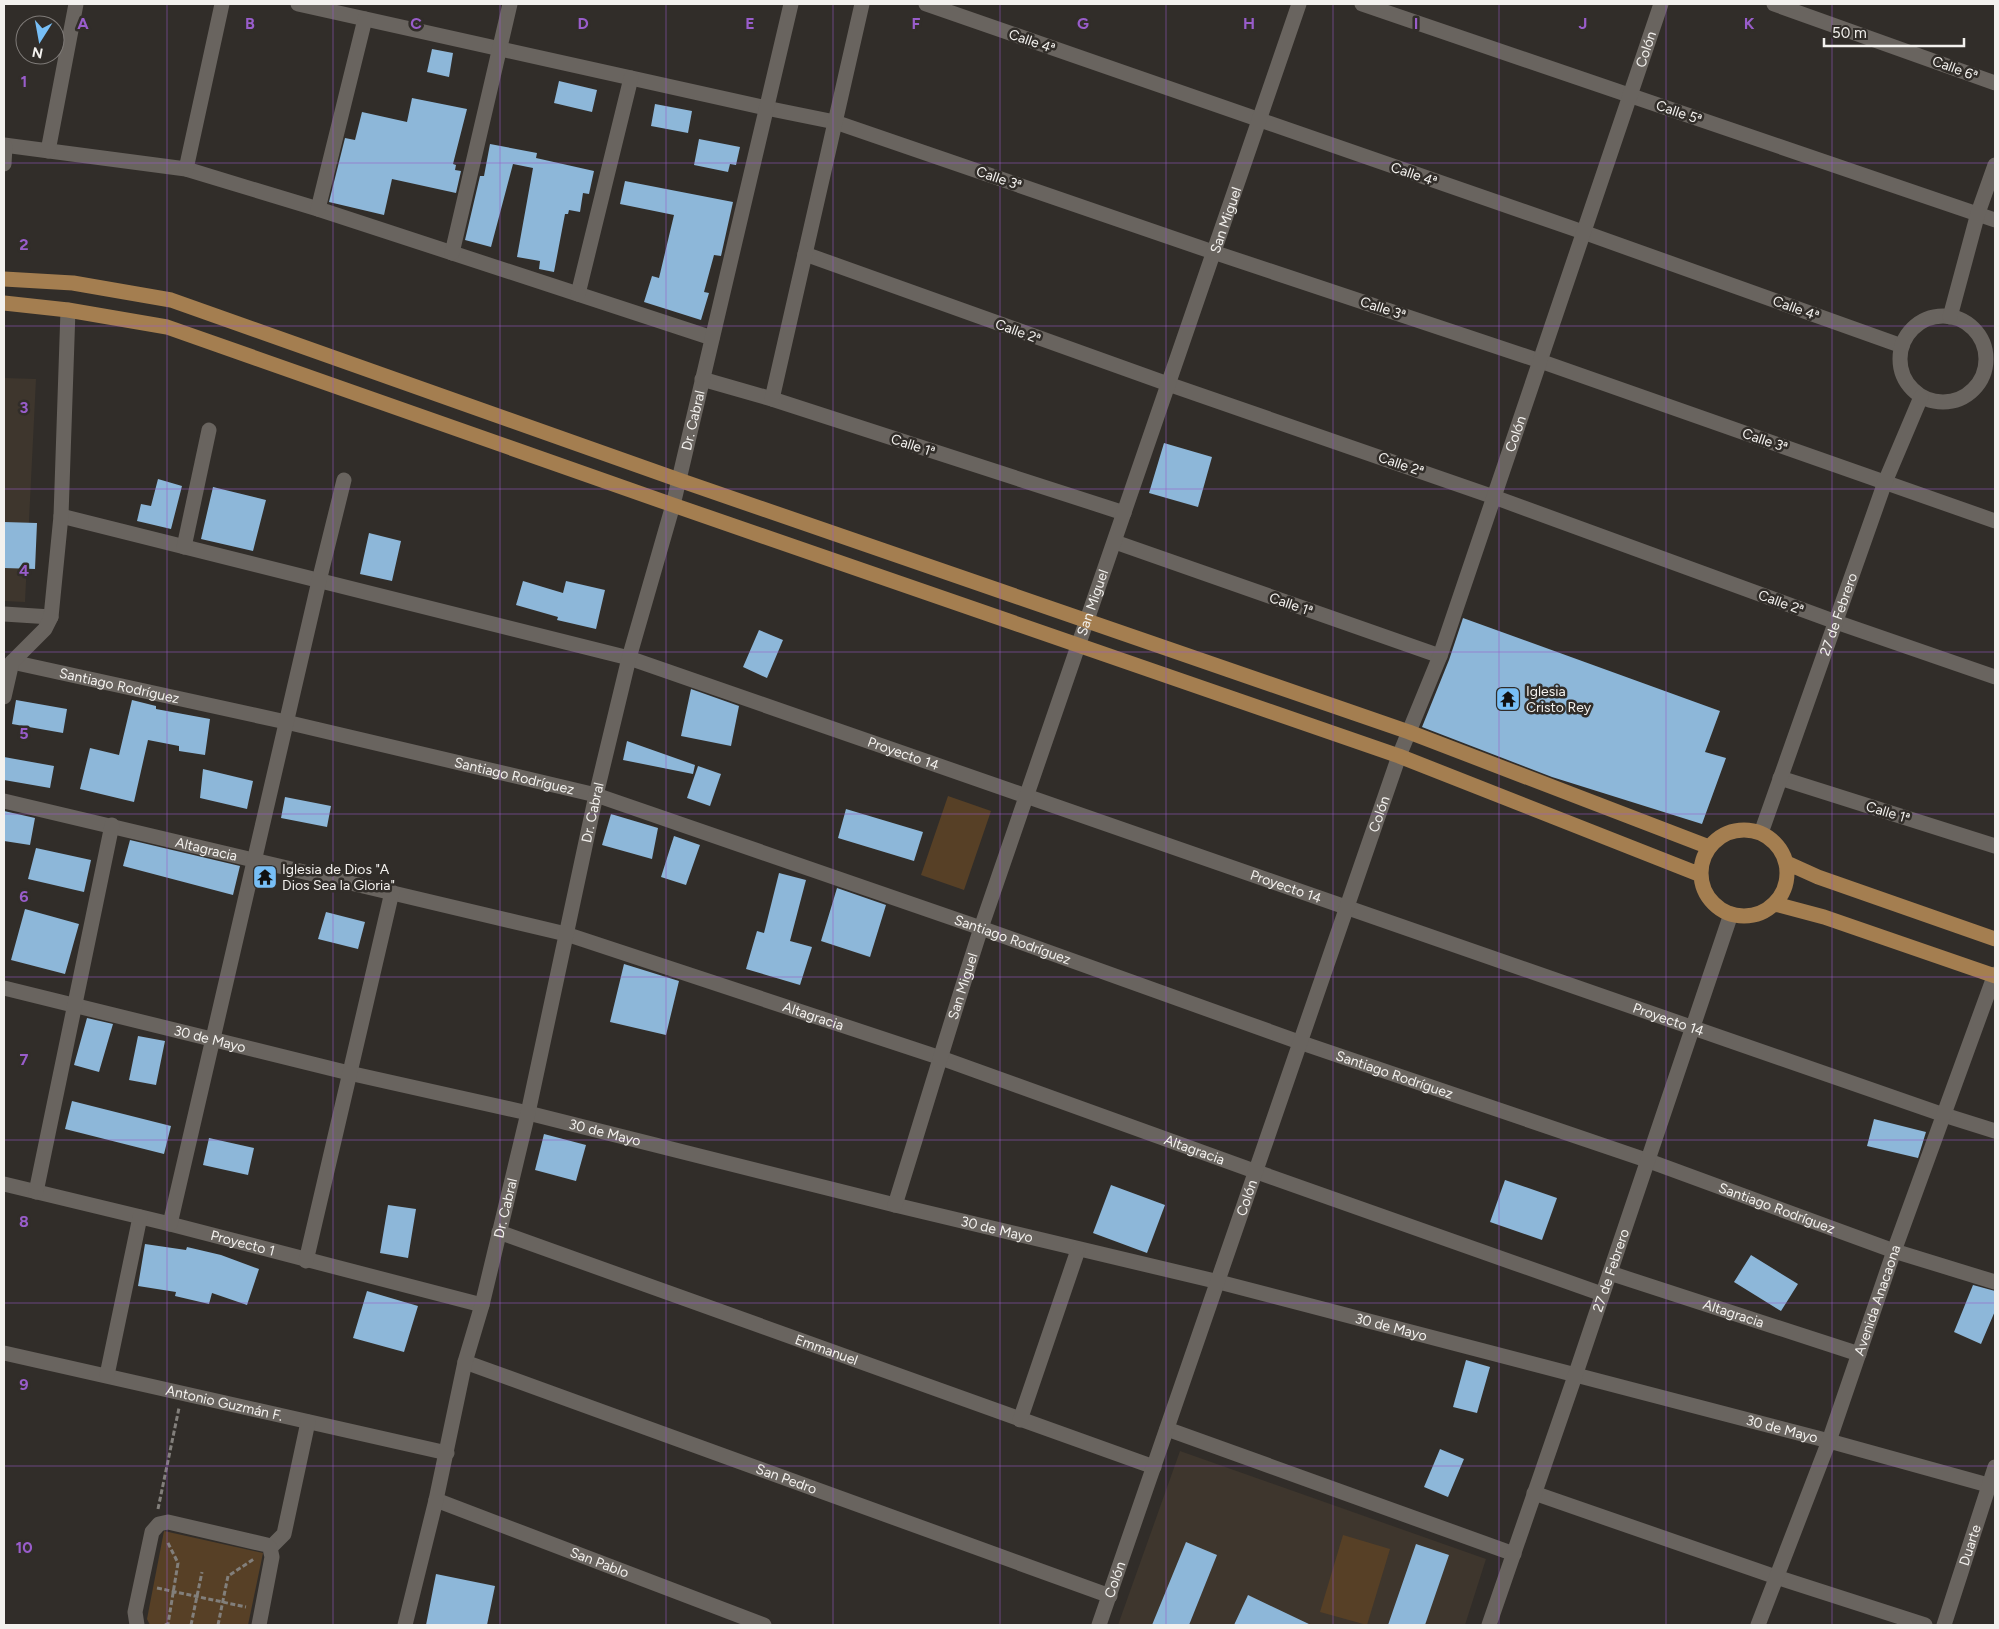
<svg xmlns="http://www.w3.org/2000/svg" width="1999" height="1629" viewBox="0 0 1999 1629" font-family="Figtree,sans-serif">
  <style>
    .built { fill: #3e362d }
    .green { fill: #574026 }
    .building { fill: #8db7d9 }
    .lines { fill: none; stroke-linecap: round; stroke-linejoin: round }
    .path { stroke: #827f7b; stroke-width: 3; stroke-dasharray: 5 2.5; stroke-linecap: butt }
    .minor { stroke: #69645f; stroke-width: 15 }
    .major { stroke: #a47e50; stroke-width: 15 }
    .grid { fill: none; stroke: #995dcb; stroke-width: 1; stroke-opacity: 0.55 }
    .labels { text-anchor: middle; stroke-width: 5; stroke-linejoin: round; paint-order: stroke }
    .street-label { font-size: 14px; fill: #f3f1ee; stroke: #312d29 }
    .poi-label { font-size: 14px; fill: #f3f1ee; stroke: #312d29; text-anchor: start }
    .grid-label { font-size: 16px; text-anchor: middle; font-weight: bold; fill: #995dcb; stroke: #312d29; stroke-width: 5; stroke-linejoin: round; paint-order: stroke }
  </style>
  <rect width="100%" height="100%" fill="#312d29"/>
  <path class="built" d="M4 378 36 379 25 602 4 601Z
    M1180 1451 1486 1559 1465 1625H1118Z"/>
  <path class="green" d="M948 796 991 811 964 890 921 875Z
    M164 1531 263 1553 248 1625H150L147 1619Z
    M1343 1535 1390 1549 1367 1625 1320 1612Z"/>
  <path class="building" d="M432 49 453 53 449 77 427 72Z
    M559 81 597 90 592 112 554 103Z
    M412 98 467 109 453 164 456 165 455 170 461 171 456 193 392 179 384 215 329 202 345 138 355 140 362 112 407 122Z
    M655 104 692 111 688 133 651 126Z
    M699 139 740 147 736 165 730 164 728 172 694 165Z
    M490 144 537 153 536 158 594 171 589 194 583 193 580 212 569 210 568 214H565L554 272 539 269 540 261 517 257 533 168 513 164 491 247 465 240 480 176H484Z
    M625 181 733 202 721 256 714 255 704 292 709 293 701 320 644 302 652 276 659 278 674 215 620 204Z
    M1164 443 1212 457 1198 507 1149 493Z
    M158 479 182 486 171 529 137 521 141 504 151 506Z
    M213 487 266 500 253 551 201 539Z
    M4 522 37 523 35 569 4 568Z
    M369 533 401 541 392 581 360 574Z
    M523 581 563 593 566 581 605 590 596 629 557 620 558 617 516 605Z
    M1463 618 1720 711 1705 752 1726 758 1702 824 1552 777 1422 727 1449 660Z
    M759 630 783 640 767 678 743 667Z
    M691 689 739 706 731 746 681 736Z
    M16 700 67 709 63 733 12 724Z
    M132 700 156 706V709L210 719 205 755 179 751V746L148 740 134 802 80 789 90 748 119 755Z
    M627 741 695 765 693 774 623 760Z
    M4 757 54 766 50 788 4 780Z
    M698 766 721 774 710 806 687 798Z
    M203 769 253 781 247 809 200 798Z
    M285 797 331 806 327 827 281 818Z
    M846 809 923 832 914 861 838 838Z
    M4 811 35 818 30 845 4 841Z
    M611 814 658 828 652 859 602 845Z
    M674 836 700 845 686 885 661 877Z
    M130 840 240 866 233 895 123 866Z
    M36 848 91 860 84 892 28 879Z
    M779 873 806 880 790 941 812 947 800 985 746 969 757 931 764 933Z
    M837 888 886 905 870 957 821 941Z
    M25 909 79 924 65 974 11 960Z
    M326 912 365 922 358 949 318 939Z
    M624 964 679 981 666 1035 610 1022Z
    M87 1018 113 1024 99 1072 74 1065Z
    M138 1036 165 1041 156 1085 129 1080Z
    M72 1101 171 1126 164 1154 65 1129Z
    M1874 1119 1926 1132 1918 1158 1867 1146Z
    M544 1134 586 1145 576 1181 535 1170Z
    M209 1138 254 1148 248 1175 203 1165Z
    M1505 1180 1557 1198 1542 1240 1490 1222Z
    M1111 1185 1165 1205 1147 1253 1093 1233Z
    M388 1205 416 1209 408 1258 380 1253Z
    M145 1244 186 1250 187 1247 221 1255 259 1269 247 1305 212 1293 209 1304 175 1296 176 1292 138 1286Z
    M1751 1255 1798 1284 1781 1311 1734 1282Z
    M1973 1285 1995 1291V1311L1981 1344 1954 1332Z
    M367 1291 418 1306 404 1352 353 1338Z
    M1466 1360 1490 1367 1477 1413 1453 1407Z
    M1440 1449 1464 1459 1448 1497 1424 1487Z
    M1186 1542 1217 1555 1189 1625H1152Z
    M1416 1544 1449 1555 1425 1625H1388Z
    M436 1574 495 1586 487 1625H426Z
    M1248 1595 1311 1625H1234Z"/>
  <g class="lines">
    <path class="path" d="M158 1509 179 1408
      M157 1588 246 1607
      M165 1625 168 1624 178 1563 167 1541
      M191 1625 202 1572
      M218 1625 228 1576 254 1559"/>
    <g class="minor">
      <path d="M298 4 766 108 835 122 1216 253 1540 361 1995 521"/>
      <path d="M926 4 1583 232 1902 346"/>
      <path d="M1362 4 1995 220"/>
      <path d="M1774 4 1995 83"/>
      <path d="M4 145 186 169 318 209 712 338"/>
      <path d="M48 151 76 4"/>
      <path d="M4 164 5 146"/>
      <path d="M186 169 222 4"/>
      <path d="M318 209 365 19"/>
      <path d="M452 253 510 4"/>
      <path d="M805 254 1168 384 1494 497 1836 622 1995 677"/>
      <path d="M578 294 631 78"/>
      <circle cx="1943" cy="359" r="43"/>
      <path d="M1950 317 1978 213 1995 165"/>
      <path d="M702 379 772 399 1124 513"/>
      <path d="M772 399 862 4"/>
      <path id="s1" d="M61 516 629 658 1944 1115 1995 1131"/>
      <path d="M1115 542 1440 656"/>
      <path d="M184 547 209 430"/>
      <path d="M4 614 51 617"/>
      <path id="s2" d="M12 662 286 722 596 795 981 928 1299 1042 1649 1161 1894 1251 1995 1282"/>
      <path d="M4 697 12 662 45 629 51 617 61 516 68 310"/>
      <path d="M1780 778 1995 846"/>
      <path id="s3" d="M4 801 566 934 941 1058 1257 1172 1602 1294"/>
      <path id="s4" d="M1761 833 1885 482 1921 397"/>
      <path id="s5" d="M4 988 349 1073 528 1113 895 1205 1219 1282 1829 1441 1988 1485"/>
      <path id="s6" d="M4 1184 170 1224 482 1305"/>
      <path d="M36 1192 112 825"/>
      <path id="s7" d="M895 1205C924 1112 952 1018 982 925 1085 617 1196 312 1299 4"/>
      <path d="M170 1224 319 581 344 480"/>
      <path id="s8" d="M499 1232 1154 1467"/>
      <path d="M306 1261 392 892"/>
      <path id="s9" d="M1610 1273 1859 1354"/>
      <path id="s10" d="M4 1353 447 1453"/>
      <path id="s11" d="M465 1362 1110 1596"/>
      <path d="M107 1375 140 1217"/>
      <path d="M1020 1420 1078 1250"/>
      <path d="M1167 1429 1514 1554"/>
      <path d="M1534 1493 1776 1577 1925 1625"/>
      <path id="s12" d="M436 1500 764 1625"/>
      <path d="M270 1548 284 1534 308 1422"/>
      <path d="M137 1625 135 1612 152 1532 159 1524 168 1522 267 1545 270 1548 272 1557 259 1625"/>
      <path id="s13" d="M405 1625 436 1500 465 1362 482 1305 528 1113 596 795 629 658 673 505 791 4"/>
      <path id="s14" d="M1099 1625 1399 756 1440 656 1661 4"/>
      <path id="s15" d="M1489 1625 1575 1376 1731 914"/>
      <path id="s16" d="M1758 1625 1829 1441 1894 1251 1995 974"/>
      <path id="s17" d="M1944 1625 1995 1467"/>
    </g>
    <path class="major" d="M4 279 73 283 171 300 679 480 1409 732 1709 847
      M4 303 68 310 167 327 673 505 1399 756 1701 875
      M1701 873a43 43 0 1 1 86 0a43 43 0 1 1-86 0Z
      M1787 863 1818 877 1995 939
      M1775 904 1824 917 1995 976"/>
  </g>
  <path class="grid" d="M167 4V1625M333 4V1625M500 4V1625M666 4V1625M833 4V1625M1000 4V1625M1166 4V1625M1333 4V1625M1499 4V1625M1666 4V1625M1832 4V1625M4 163H1995M4 326H1995M4 489H1995M4 652H1995M4 814H1995M4 977H1995M4 1140H1995M4 1303H1995M4 1466H1995"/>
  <defs>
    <symbol id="temple-square" viewBox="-11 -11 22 22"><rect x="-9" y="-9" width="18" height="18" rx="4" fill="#77bff7" stroke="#312d29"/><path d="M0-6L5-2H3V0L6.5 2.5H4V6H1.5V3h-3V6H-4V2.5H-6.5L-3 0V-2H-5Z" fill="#111"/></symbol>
  </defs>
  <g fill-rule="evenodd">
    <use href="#temple-square" x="1494" y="685" width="28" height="28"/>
    <use href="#temple-square" x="251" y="863" width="28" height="28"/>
  </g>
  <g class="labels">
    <g class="street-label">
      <text transform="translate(1032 41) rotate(19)" y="5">Calle 4ª</text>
      <text dy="5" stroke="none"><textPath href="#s14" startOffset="1668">Colón</textPath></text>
      <text transform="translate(1955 68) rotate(20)" y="5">Calle 6ª</text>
      <text transform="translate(1679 112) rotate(19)" y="5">Calle 5ª</text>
      <text transform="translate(1414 174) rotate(19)" y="5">Calle 4ª</text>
      <text transform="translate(999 178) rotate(19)" y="5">Calle 3ª</text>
      <text dy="5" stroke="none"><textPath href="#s7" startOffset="1039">San Miguel</textPath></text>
      <text transform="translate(1383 308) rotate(18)" y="5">Calle 3ª</text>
      <text transform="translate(1796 308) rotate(20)" y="5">Calle 4ª</text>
      <text transform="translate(1018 331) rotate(20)" y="5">Calle 2ª</text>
      <text dy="5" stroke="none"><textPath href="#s13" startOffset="1239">Dr. Cabral</textPath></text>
      <text dy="5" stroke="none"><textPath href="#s14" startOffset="1262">Colón</textPath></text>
      <text transform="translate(1765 440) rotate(19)" y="5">Calle 3ª</text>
      <text transform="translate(913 445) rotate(18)" y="5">Calle 1ª</text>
      <text transform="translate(1401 464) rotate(19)" y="5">Calle 2ª</text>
      <text transform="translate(1781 602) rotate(20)" y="5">Calle 2ª</text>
      <text dy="5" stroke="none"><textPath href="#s7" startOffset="634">San Miguel</textPath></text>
      <text transform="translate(1291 604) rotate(19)" y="5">Calle 1ª</text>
      <text dy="5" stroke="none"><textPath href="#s4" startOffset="232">27 de Febrero</textPath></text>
      <text dy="5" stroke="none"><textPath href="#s2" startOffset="110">Santiago Rodríguez</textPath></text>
      <text dy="5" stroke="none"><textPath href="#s1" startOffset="876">Proyecto 14</textPath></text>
      <text dy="5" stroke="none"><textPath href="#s2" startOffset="515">Santiago Rodríguez</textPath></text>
      <text transform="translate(1888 812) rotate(17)" y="5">Calle 1ª</text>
      <text dy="5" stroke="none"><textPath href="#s13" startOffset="834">Dr. Cabral</textPath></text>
      <text dy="5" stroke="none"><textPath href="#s14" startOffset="858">Colón</textPath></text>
      <text dy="5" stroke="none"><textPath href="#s3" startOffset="208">Altagracia</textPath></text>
      <text dy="5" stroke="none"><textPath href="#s1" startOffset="1281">Proyecto 14</textPath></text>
      <text dy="5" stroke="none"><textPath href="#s2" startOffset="1040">Santiago Rodríguez</textPath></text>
      <text dy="5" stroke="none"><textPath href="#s7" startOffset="229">San Miguel</textPath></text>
      <text dy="5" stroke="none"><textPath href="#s3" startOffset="838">Altagracia</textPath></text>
      <text dy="5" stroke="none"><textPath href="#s1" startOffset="1686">Proyecto 14</textPath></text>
      <text dy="5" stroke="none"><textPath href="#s5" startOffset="212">30 de Mayo</textPath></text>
      <text dy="5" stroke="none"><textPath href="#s2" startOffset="1445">Santiago Rodríguez</textPath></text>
      <text dy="5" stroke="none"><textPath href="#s5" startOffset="618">30 de Mayo</textPath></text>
      <text dy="5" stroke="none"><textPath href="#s3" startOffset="1242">Altagracia</textPath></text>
      <text dy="5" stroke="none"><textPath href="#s14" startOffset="452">Colón</textPath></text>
      <text dy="5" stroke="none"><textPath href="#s2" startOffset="1850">Santiago Rodríguez</textPath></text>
      <text dy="5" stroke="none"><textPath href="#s13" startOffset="429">Dr. Cabral</textPath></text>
      <text dy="5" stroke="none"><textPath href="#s5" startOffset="1022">30 de Mayo</textPath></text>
      <text dy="5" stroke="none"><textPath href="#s6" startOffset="246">Proyecto 1</textPath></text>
      <text dy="5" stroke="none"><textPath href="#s15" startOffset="375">27 de Febrero</textPath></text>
      <text dy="5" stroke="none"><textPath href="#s16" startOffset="346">Avenida Anacaona</textPath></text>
      <text dy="5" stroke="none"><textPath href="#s9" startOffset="130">Altagracia</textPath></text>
      <text dy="5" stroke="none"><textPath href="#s5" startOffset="1428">30 de Mayo</textPath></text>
      <text dy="5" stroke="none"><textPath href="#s8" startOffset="348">Emmanuel</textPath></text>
      <text dy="5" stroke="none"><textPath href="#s10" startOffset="226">Antonio Guzmán F.</textPath></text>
      <text dy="5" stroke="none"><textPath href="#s5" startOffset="1832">30 de Mayo</textPath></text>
      <text dy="5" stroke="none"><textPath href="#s11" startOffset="342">San Pedro</textPath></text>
      <text dy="5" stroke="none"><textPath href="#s17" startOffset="84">Duarte</textPath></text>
      <text dy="5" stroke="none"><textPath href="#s12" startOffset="175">San Pablo</textPath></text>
      <text dy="5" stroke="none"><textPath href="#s14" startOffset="48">Colón</textPath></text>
    </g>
    <g class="poi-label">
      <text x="1526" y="696">Iglesia<tspan x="1526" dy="16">Cristo Rey</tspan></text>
      <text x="282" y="874">Iglesia de Dios "A<tspan x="282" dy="16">Dios Sea la Gloria"</tspan></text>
    </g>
  </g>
  <g class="grid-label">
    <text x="83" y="29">A</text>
    <text x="250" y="29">B</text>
    <text x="416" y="29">C</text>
    <text x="583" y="29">D</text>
    <text x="750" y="29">E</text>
    <text x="916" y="29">F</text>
    <text x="1083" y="29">G</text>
    <text x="1249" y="29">H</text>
    <text x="1416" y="29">I</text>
    <text x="1583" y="29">J</text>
    <text x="1749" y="29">K</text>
    <text x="24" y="87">1</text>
    <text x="24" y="250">2</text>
    <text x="24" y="413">3</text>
    <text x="24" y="576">4</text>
    <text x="24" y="739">5</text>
    <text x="24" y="902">6</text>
    <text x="24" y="1065">7</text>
    <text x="24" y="1227">8</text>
    <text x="24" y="1390">9</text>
    <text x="24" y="1553">10</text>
  </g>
  <rect width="1999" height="1629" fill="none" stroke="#f3f1ee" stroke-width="10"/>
  <g transform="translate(40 40) rotate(191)"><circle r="24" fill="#312d29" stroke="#7f7b78"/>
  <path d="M0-4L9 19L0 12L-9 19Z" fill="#77bff7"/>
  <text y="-8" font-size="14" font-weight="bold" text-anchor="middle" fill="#f3f1ee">N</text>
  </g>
  <path d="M1824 38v8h140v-8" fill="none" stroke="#f3f1ee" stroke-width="2.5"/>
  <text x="1832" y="38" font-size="15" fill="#f3f1ee" stroke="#312d29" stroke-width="4" paint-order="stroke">50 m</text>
</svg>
